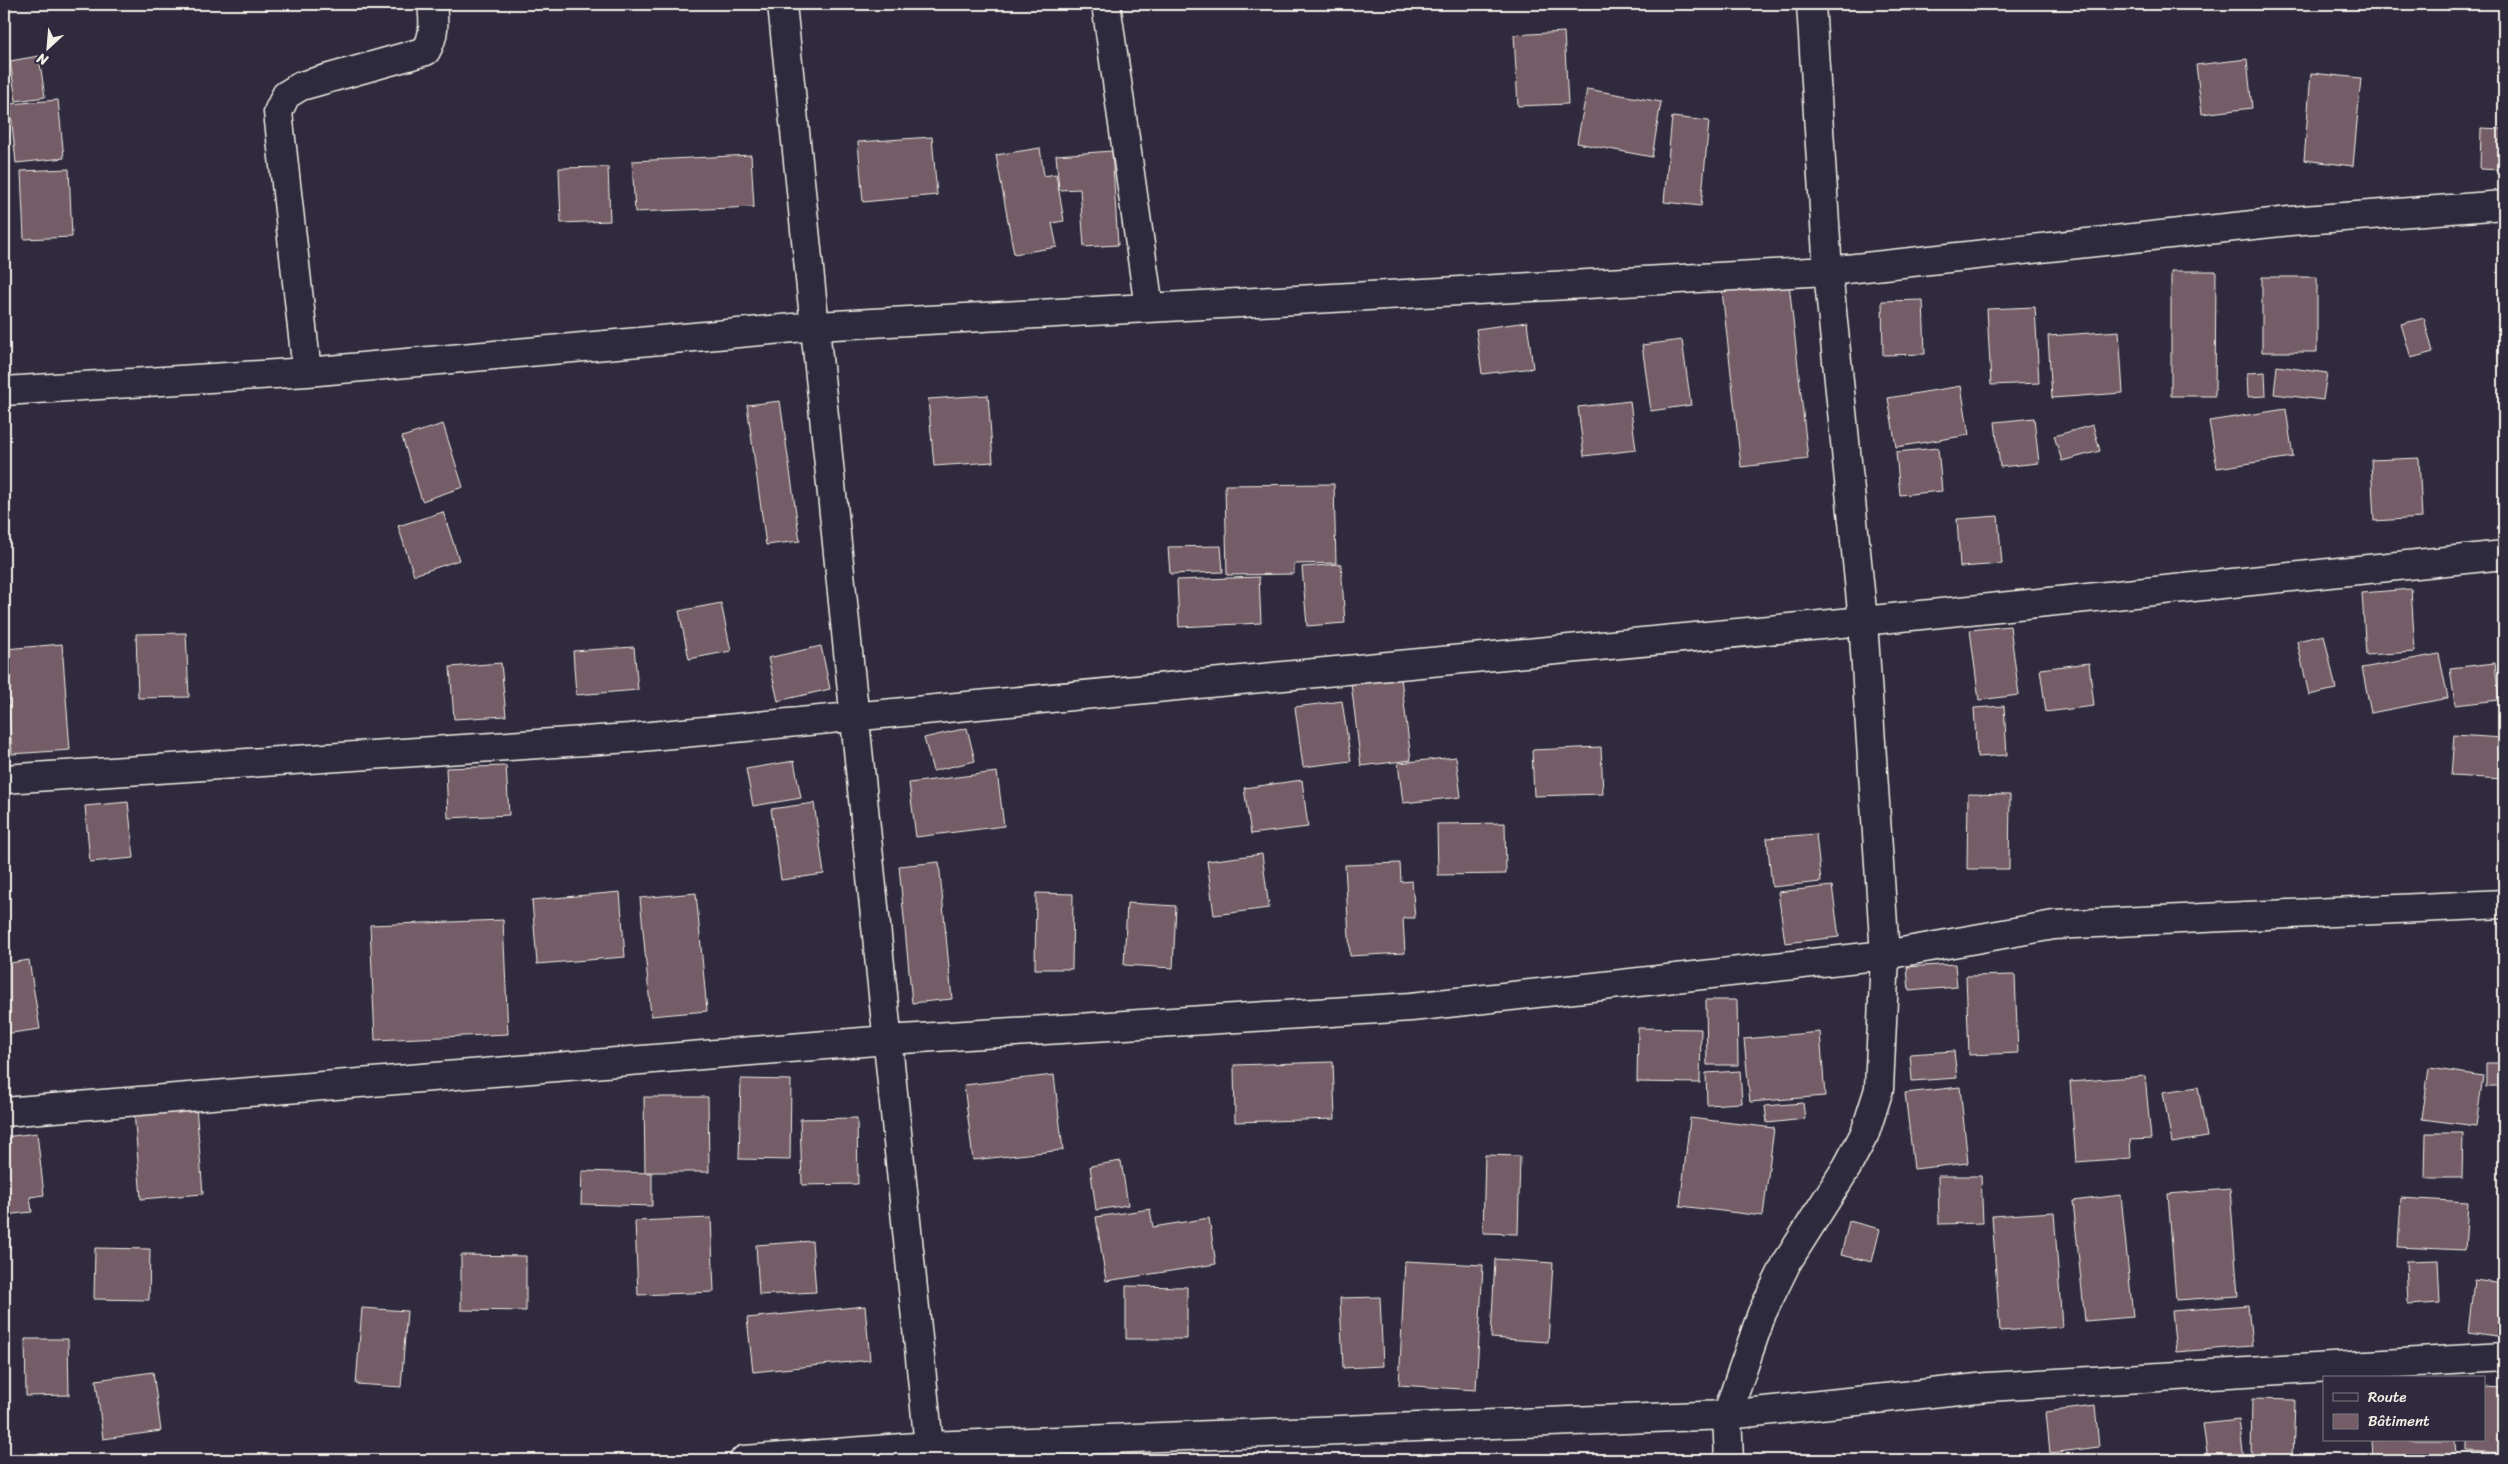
<svg xmlns="http://www.w3.org/2000/svg" width="2508" height="1464" viewBox="0 0 2508 1464" font-family="Sriracha,sans-serif">
  <style>
    .building { fill: #755d67; stroke: #f4f1e8 }
    .lines { fill: none; stroke-linecap: round; stroke-linejoin: round }
    .minor-casing { stroke: #f4f1e8; stroke-width: 31 }
    .minor { stroke: #2f2a3d; stroke-width: 28 }
  </style>
  <rect width="100%" height="100%" fill="#2f2a3d"/>
  <filter id="ink" filterUnits="userSpaceOnUse"><feTurbulence type="fractalNoise" baseFrequency=".02" numOctaves="2"/><feDisplacementMap in="SourceGraphic" scale="10" xChannelSelector="R" yChannelSelector="G"/><feConvolveMatrix kernelMatrix="1 2 1 2 8 2 1 2 1" color-interpolation-filters="sRGB"/></filter>
  <g filter="url(#ink)">
    <path class="building" d="M1564 32 1568 104 1518 106 1514 35Z
      M39 56 45 97 16 101 10 61Z
      M2247 59 2252 108 2202 114 2196 65Z
      M2311 73 2361 78 2353 166 2304 160Z
      M1587 89 1661 102 1652 157 1577 143Z
      M58 100 64 158 16 163 10 104Z
      M1672 117 1709 121 1701 206 1664 202Z
      M2481 128 2504 129V170L2480 169Z
      M932 137 937 195 863 202 858 142Z
      M1040 148 1044 176 1056 174 1064 221 1052 223 1057 247 1014 254 996 155Z
      M1112 151 1118 245 1084 247 1080 189 1059 190 1056 155Z
      M751 155 754 207 635 212 632 161Z
      M608 167 610 221 561 223 559 168Z
      M69 169 72 237 24 239 21 171Z
      M2171 271H2216L2215 396H2171Z
      M2262 277H2317V352H2262Z
      M1789 283 1808 459 1741 467 1722 290Z
      M1923 300 1925 354 1883 355 1882 301Z
      M2035 307 2039 383 1991 385 1987 309Z
      M2424 318 2433 352 2411 358 2401 324Z
      M1527 322 1533 368 1482 374 1476 329Z
      M2119 331 2123 393 2052 398 2048 336Z
      M1682 340 1691 405 1651 411 1642 345Z
      M2277 366 2327 373 2323 400 2274 394Z
      M2265 372 2266 396 2248 397 2247 373Z
      M1961 386 1969 435 1896 447 1888 398Z
      M988 395 993 462 934 466 928 399Z
      M780 401 800 541 766 545 747 405Z
      M1630 401 1636 450 1584 456 1578 407Z
      M2286 409 2293 457 2217 468 2209 421Z
      M2034 418 2039 463 2000 467 1995 422Z
      M443 424 463 487 422 501 402 437Z
      M2093 425 2100 451 2062 461 2054 436Z
      M1938 448 1942 491 1900 495 1896 452Z
      M2419 458 2422 518 2374 521 2371 460Z
      M1334 484 1336 563 1294 564V574L1227 575 1225 485Z
      M443 512 459 560 414 575 398 526Z
      M1998 516 2002 564 1960 567 1957 519Z
      M1221 546 1223 572 1170 574 1168 547Z
      M1341 564 1345 623 1307 626 1302 567Z
      M1259 577 1261 623 1179 627 1177 580Z
      M2411 589 2415 652 2366 655 2362 593Z
      M721 603 731 651 689 659 679 611Z
      M2010 626 2019 695 1979 700 1970 630Z
      M186 633 189 697 138 698 136 634Z
      M2324 635 2336 689 2309 695 2297 641Z
      M62 644 70 750 12 754 5 649Z
      M821 646 830 689 778 701 768 658Z
      M634 647 638 690 576 695 573 651Z
      M2439 654 2448 698 2371 713 2362 668Z
      M501 663 506 716 454 719 450 667Z
      M2089 663 2094 706 2046 712 2040 669Z
      M2495 663 2499 700 2455 705 2450 668Z
      M1401 678 1411 760 1361 766 1351 683Z
      M1342 701 1351 761 1303 767 1295 707Z
      M2004 706 2007 755 1977 757 1974 708Z
      M967 728 975 761 933 771 924 738Z
      M2454 735 2504 738V779L2451 776Z
      M1601 747 1603 794 1534 796 1532 750Z
      M1456 757 1461 797 1403 803 1398 763Z
      M794 761 801 798 753 806 746 769Z
      M506 766 509 815 448 818 446 768Z
      M997 772 1004 826 916 837 909 783Z
      M1302 780 1308 827 1251 834 1244 788Z
      M1968 794 2010 795 2009 869H1967Z
      M128 802 134 858 90 862 85 806Z
      M814 803 824 874 781 880 771 809Z
      M1505 823 1506 874 1438 875 1437 824Z
      M1816 834 1821 882 1772 887 1767 838Z
      M1262 854 1269 908 1214 915 1207 861Z
      M939 862 952 999 912 1003 899 866Z
      M1400 863 1401 882 1412 881 1415 918H1403L1405 953 1350 956 1345 865Z
      M1832 886 1839 937 1785 943 1778 892Z
      M620 892 625 957 537 964 532 900Z
      M696 893 707 1011 651 1016 640 898Z
      M1036 893 1073 894 1072 969H1035Z
      M1127 903 1176 906 1173 968 1124 965Z
      M503 920 508 1034 375 1040 370 925Z
      M29 960 40 1029 4 1034V964Z
      M1955 964 1957 987 1909 991 1907 967Z
      M2015 975 2018 1053 1969 1055 1966 976Z
      M1706 1000H1737L1738 1065H1707Z
      M1638 1028 1701 1029 1700 1083 1637 1082Z
      M1820 1032 1825 1096 1750 1102 1744 1039Z
      M1954 1051 1957 1078 1912 1081 1910 1054Z
      M1333 1062 1335 1119 1235 1122 1234 1065Z
      M2486 1063H2504V1087H2486Z
      M2429 1068 2483 1076 2476 1126 2422 1119Z
      M1740 1071 1742 1103 1707 1105 1706 1073Z
      M1054 1075 1063 1150 973 1160 964 1085Z
      M2145 1076 2151 1139 2130 1140 2131 1158 2076 1162 2070 1082Z
      M741 1079 791 1080 790 1160 739 1159Z
      M1960 1087 1968 1163 1914 1169 1905 1093Z
      M2198 1087 2207 1137 2172 1143 2163 1092Z
      M644 1097H708L709 1172H645Z
      M1803 1103 1805 1119 1767 1123 1765 1106Z
      M196 1106 203 1194 141 1199 134 1111Z
      M857 1118 858 1184 802 1185 800 1119Z
      M1690 1118 1774 1128 1763 1216 1680 1206Z
      M37 1133 44 1195 30 1197 32 1212 4 1215V1137Z
      M2426 1133H2463L2462 1178H2425Z
      M1485 1155 1520 1156 1518 1234 1483 1233Z
      M1121 1161 1128 1205 1096 1210 1090 1166Z
      M582 1171 652 1173V1206L581 1204Z
      M1938 1176H1981L1983 1223 1939 1224Z
      M2230 1189 2238 1296 2176 1300 2168 1194Z
      M2121 1195 2133 1317 2085 1321 2073 1201Z
      M2401 1198 2468 1202 2465 1250 2398 1247Z
      M1150 1209 1153 1227 1209 1218 1216 1264 1106 1281 1096 1217Z
      M2054 1212 2062 1327 2000 1331 1992 1216Z
      M711 1218 714 1292 638 1295 635 1221Z
      M1849 1221 1880 1229 1872 1262 1841 1255Z
      M812 1241 816 1292 759 1295 756 1245Z
      M95 1248 150 1249 149 1300 94 1299Z
      M461 1255 526 1256V1311L461 1310Z
      M1495 1259 1553 1263 1548 1342 1491 1338Z
      M2438 1260 2440 1303 2408 1305 2406 1261Z
      M1405 1261 1483 1265 1476 1390 1399 1385Z
      M2474 1280 2504 1284V1337L2468 1332Z
      M1126 1286 1187 1287V1339H1126Z
      M1380 1297 1383 1366 1343 1368 1340 1298Z
      M2248 1305 2252 1346 2176 1352 2172 1311Z
      M865 1306 870 1360 753 1372 747 1318Z
      M362 1308 407 1311 401 1387 356 1384Z
      M25 1339H68L69 1395 26 1396Z
      M153 1372 161 1431 103 1439 96 1380Z
      M2484 1387 2504 1388V1454L2467 1452V1440H2484Z
      M2252 1399 2295 1400 2293 1460H2251Z
      M2095 1406 2099 1447 2050 1453 2046 1412Z
      M2239 1420 2244 1460H2208L2203 1424Z
      M2372 1440H2456L2457 1460H2373Z"/>
    <g class="lines">
      <defs>
        <path id="minor" d="M782 4 929 1446
          M1106 4 1149 308
          M307 372 278 112 286 95 301 86 426 51C435 35 434 21 432 4
          M4 391 307 372 816 326 1828 271 2290 221 2504 205
          M4 779 630 738 1863 621 2504 555
          M4 1112 887 1040 1411 1007 1885 955 2054 925 2504 904
          M744 1460 929 1446 1727 1415 1987 1387 2504 1357
          M1729 1460 1727 1415 1762 1313 1787 1262 1847 1167 1865 1133 1879 1089 1885 955 1863 621 1828 271 1811 4"/>
      </defs>
      <use href="#minor" class="minor-casing"/>
      <use href="#minor" class="minor"/>
    </g>
  </g>
  <rect width="2508" height="1464" fill="none" stroke="#2f2a3d" stroke-width="20"/>
  <rect x="10" y="10" width="2488" height="1444" fill="none" stroke="#f4f1e8" stroke-width="2" filter="url(#ink)"/>
  <rect x="2323" y="1376" width="162" height="65" fill="#2f2a3d" stroke="#7e7a81"/>
  <rect x="2333" y="1393" width="25" height="8" fill="#2f2a3d" stroke="#7e7a81"/>
  <text x="2368" y="1402" font-size="15" fill="#f4f1e8">Route</text>
  <rect x="2333" y="1414" width="25" height="15" fill="#755d67" stroke="#7e7a81"/>
  <text x="2368" y="1426" font-size="15" fill="#f4f1e8">Bâtiment</text>
  <g transform="translate(48 48) rotate(206)" stroke="#2f2a3d" stroke-width="4" paint-order="stroke">
  <path d="M0-4L9 19L0 12L-9 19Z" fill="#f4f1e8"/>
  <text y="-8" font-size="14" font-weight="bold" text-anchor="middle" fill="#f4f1e8">N</text>
  </g>
</svg>
